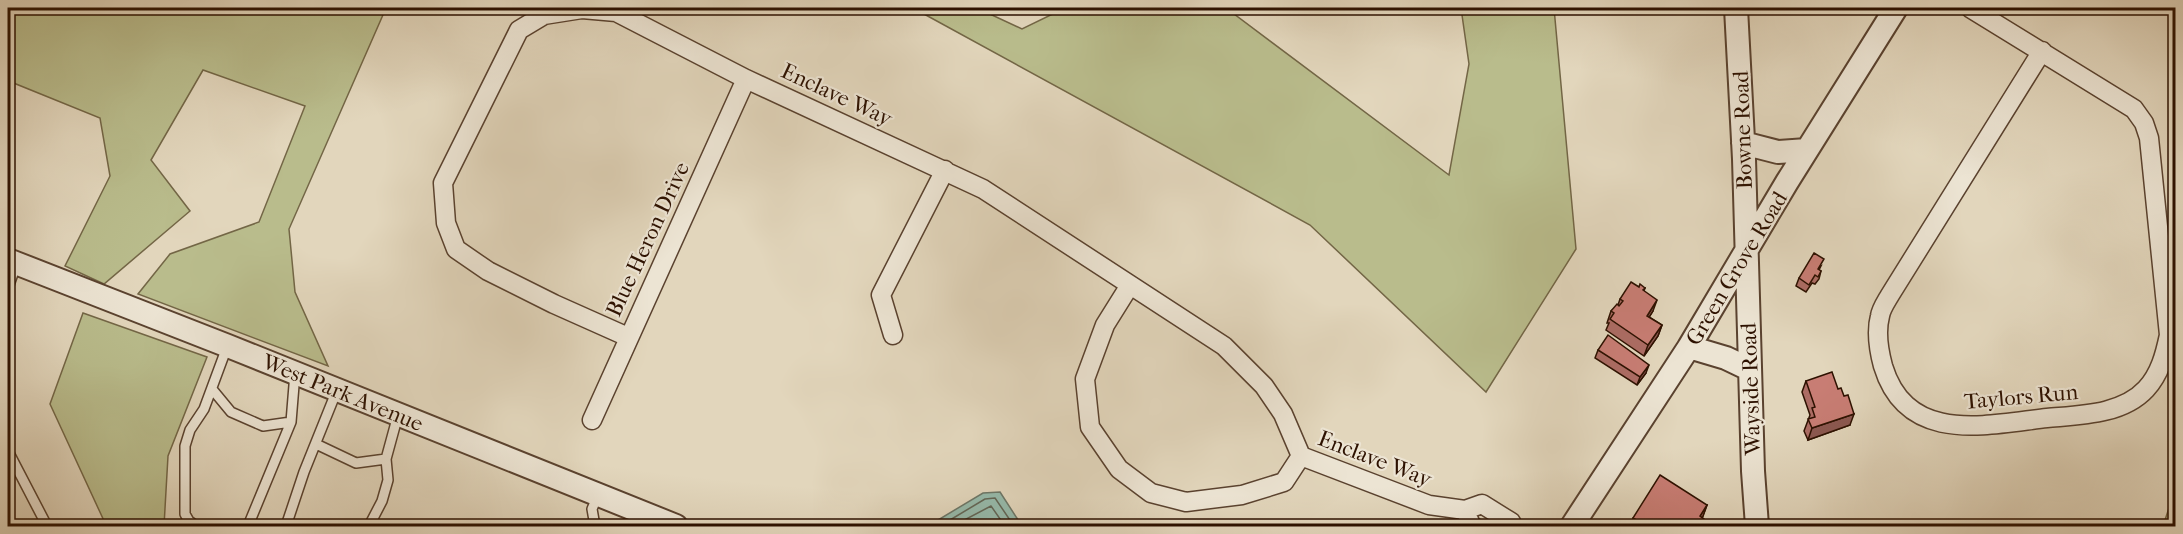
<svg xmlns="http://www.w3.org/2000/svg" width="2183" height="534" viewBox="0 0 2183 534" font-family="'IM FELL French Canon',serif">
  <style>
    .green { fill: #b9bc8c; stroke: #736646; stroke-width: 1.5 }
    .water { fill: #96baab; stroke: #6c7667; stroke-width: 1.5 }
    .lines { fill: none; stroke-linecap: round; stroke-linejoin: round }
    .shore { stroke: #626656; stroke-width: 1.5 }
    .service-casing { stroke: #5a422f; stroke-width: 12 }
    .minor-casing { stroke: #5a422f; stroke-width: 21 }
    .tertiary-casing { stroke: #5a422f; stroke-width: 26 }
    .service { stroke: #ece4d3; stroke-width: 9 }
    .minor { stroke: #ece4d3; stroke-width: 18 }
    .tertiary { stroke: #ece4d3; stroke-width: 22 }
    .wall { fill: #ac6c64; stroke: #2d1100; stroke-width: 1.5 }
    .shaded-wall { fill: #8c5851; stroke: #2d1100; stroke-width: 1.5 }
    .building { fill: #c87d74; stroke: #2d1100; stroke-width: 1.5 }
    .labels { text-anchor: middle; stroke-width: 4.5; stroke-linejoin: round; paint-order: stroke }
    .street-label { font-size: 22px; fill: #2d1100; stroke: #ece4d3 }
  </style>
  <rect width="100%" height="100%" fill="#e2d6bc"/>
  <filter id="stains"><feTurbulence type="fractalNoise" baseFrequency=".00333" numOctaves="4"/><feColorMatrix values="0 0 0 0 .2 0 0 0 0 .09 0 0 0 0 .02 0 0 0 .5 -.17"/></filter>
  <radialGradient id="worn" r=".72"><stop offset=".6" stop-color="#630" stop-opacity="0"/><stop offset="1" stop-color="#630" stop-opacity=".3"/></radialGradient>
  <path class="green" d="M8 8H386L289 229 295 292 328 366 138 294 170 254 259 222 305 106 203 70 151 160 190 211 104 284 65 266 110 176 100 118 11 82 8 85Z
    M913 8H977L1022 29 1065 8H1226L1449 175 1469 64 1461 8H1554L1576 249 1486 392 1310 225Z
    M83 313 207 357 168 456 164 526H104L105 523 50 404Z
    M2175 490V526H2163Z"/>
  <path class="water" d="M1000 492 1022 526H937L938 520 983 493Z"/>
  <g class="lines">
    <path class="shore" d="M943 526 945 523 985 499 995 498 1014 526
      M953 526 991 506 1005 526"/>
    <defs>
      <path id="service" d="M8 288 16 265
        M212 389 231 412 263 426 291 422
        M316 444 356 463 386 459
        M8 451 47 526
        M196 526 189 521 185 514V446L190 430 204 409 227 347
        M248 526 291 422 295 373
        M286 526 304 472 337 390
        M369 526 382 501 388 480 386 459 398 415
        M595 526 592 509 598 495"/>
      <path id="minor" d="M1970 8 2134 109 2144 123 2149 138 2169 335C2165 354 2160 374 2146 389 2122 415 2079 415 2047 418 1985 425 1907 445 1883 366 1879 351 1876 331 1880 316 1881 309 1886 302 1890 295L2042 51
        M1130 285 1105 325 1085 379 1090 427 1119 469 1151 493 1186 502 1242 495 1284 482 1301 456
        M893 335 881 295 945 170
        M628 337 554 304 488 271 456 249 446 223 443 183 519 30 544 15 582 9 616 12 746 79 983 189 1224 346 1264 386 1283 414 1301 456 1429 505 1465 510 1482 504 1511 522 1513 526
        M592 420 746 79
        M1465 510 1471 525 1473 526"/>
      <path id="tertiary" d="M1736 8 1744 159 1753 471 1757 526
        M1743 143 1778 152 1807 150
        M8 260 228 346 676 526
        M1689 347 1726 358 1749 369
        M1572 526 1689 347 1787 182 1896 8"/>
    </defs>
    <use href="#service" class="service-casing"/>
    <use href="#minor" class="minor-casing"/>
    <use href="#tertiary" class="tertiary-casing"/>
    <use href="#service" class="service"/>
    <use href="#minor" class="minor"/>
    <use href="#tertiary" class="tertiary"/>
  </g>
  <path class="wall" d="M1821 266 1819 270 1821 271 1819 279 1815 284 1812 283 1806 292 1796 286 1799 278Z
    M1645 288 1644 291 1653 311 1649 317 1662 325 1658 336 1644 356 1606 330 1609 323H1607L1611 311 1618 305 1620 299Z
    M1598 350 1646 373 1637 385 1595 358Z
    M1806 381 1838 389 1850 425 1808 440 1804 431 1810 415 1802 392Z
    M1707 505 1702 518 1705 520 1703 526H1630L1633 518Z"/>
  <path class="shaded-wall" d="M1657 300 1653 311 1643 327 1647 316Z
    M1662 325 1658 336 1644 356 1648 345Z
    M1649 365 1646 373 1637 385 1640 377Z
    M1854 414 1850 425 1808 440 1812 428Z
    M1707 505 1702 519 1700 516Z"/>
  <path class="building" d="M1814 253 1824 259 1818 269 1821 271 1818 277 1815 275 1809 285 1799 278Z
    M1631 282 1639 287 1640 284 1645 288 1643 290 1657 300 1647 316 1662 325 1648 345 1610 319 1614 313 1611 311 1617 304 1619 306 1623 301 1620 299Z
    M1608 335 1649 365 1640 377 1598 350Z
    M1832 372 1838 389 1841 388 1844 396 1848 395 1854 414 1812 428 1808 419 1815 417 1812 408 1815 407 1806 381Z
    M1660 475 1707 505 1700 516 1705 520 1701 526H1647L1633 518Z"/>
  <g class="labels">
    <g class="street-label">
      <text transform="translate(837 94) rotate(25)" y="8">Enclave Way</text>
      <text transform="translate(1742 130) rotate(-92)" y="8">Bowne Road</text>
      <text transform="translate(647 239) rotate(-65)" y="8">Blue Heron Drive</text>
      <text transform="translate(1736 268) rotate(-59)" y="8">Green Grove Road</text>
      <text transform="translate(1750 389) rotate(-92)" y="8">Wayside Road</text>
      <text transform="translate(343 392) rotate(22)" y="8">West Park Avenue</text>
      <text transform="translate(2021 396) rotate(-5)" y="8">Taylors Run</text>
      <text transform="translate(1375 458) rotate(21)" y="8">Enclave Way</text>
    </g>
  </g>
  <rect width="2183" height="534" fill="none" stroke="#e2d6bc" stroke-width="30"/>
  <rect x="9" y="9" width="2165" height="516" fill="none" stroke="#2d1100" stroke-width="3"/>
  <rect x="15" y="15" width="2153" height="504" fill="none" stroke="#2d1100" stroke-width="1.5"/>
  <rect width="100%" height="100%" filter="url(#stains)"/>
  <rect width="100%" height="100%" fill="url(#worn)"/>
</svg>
